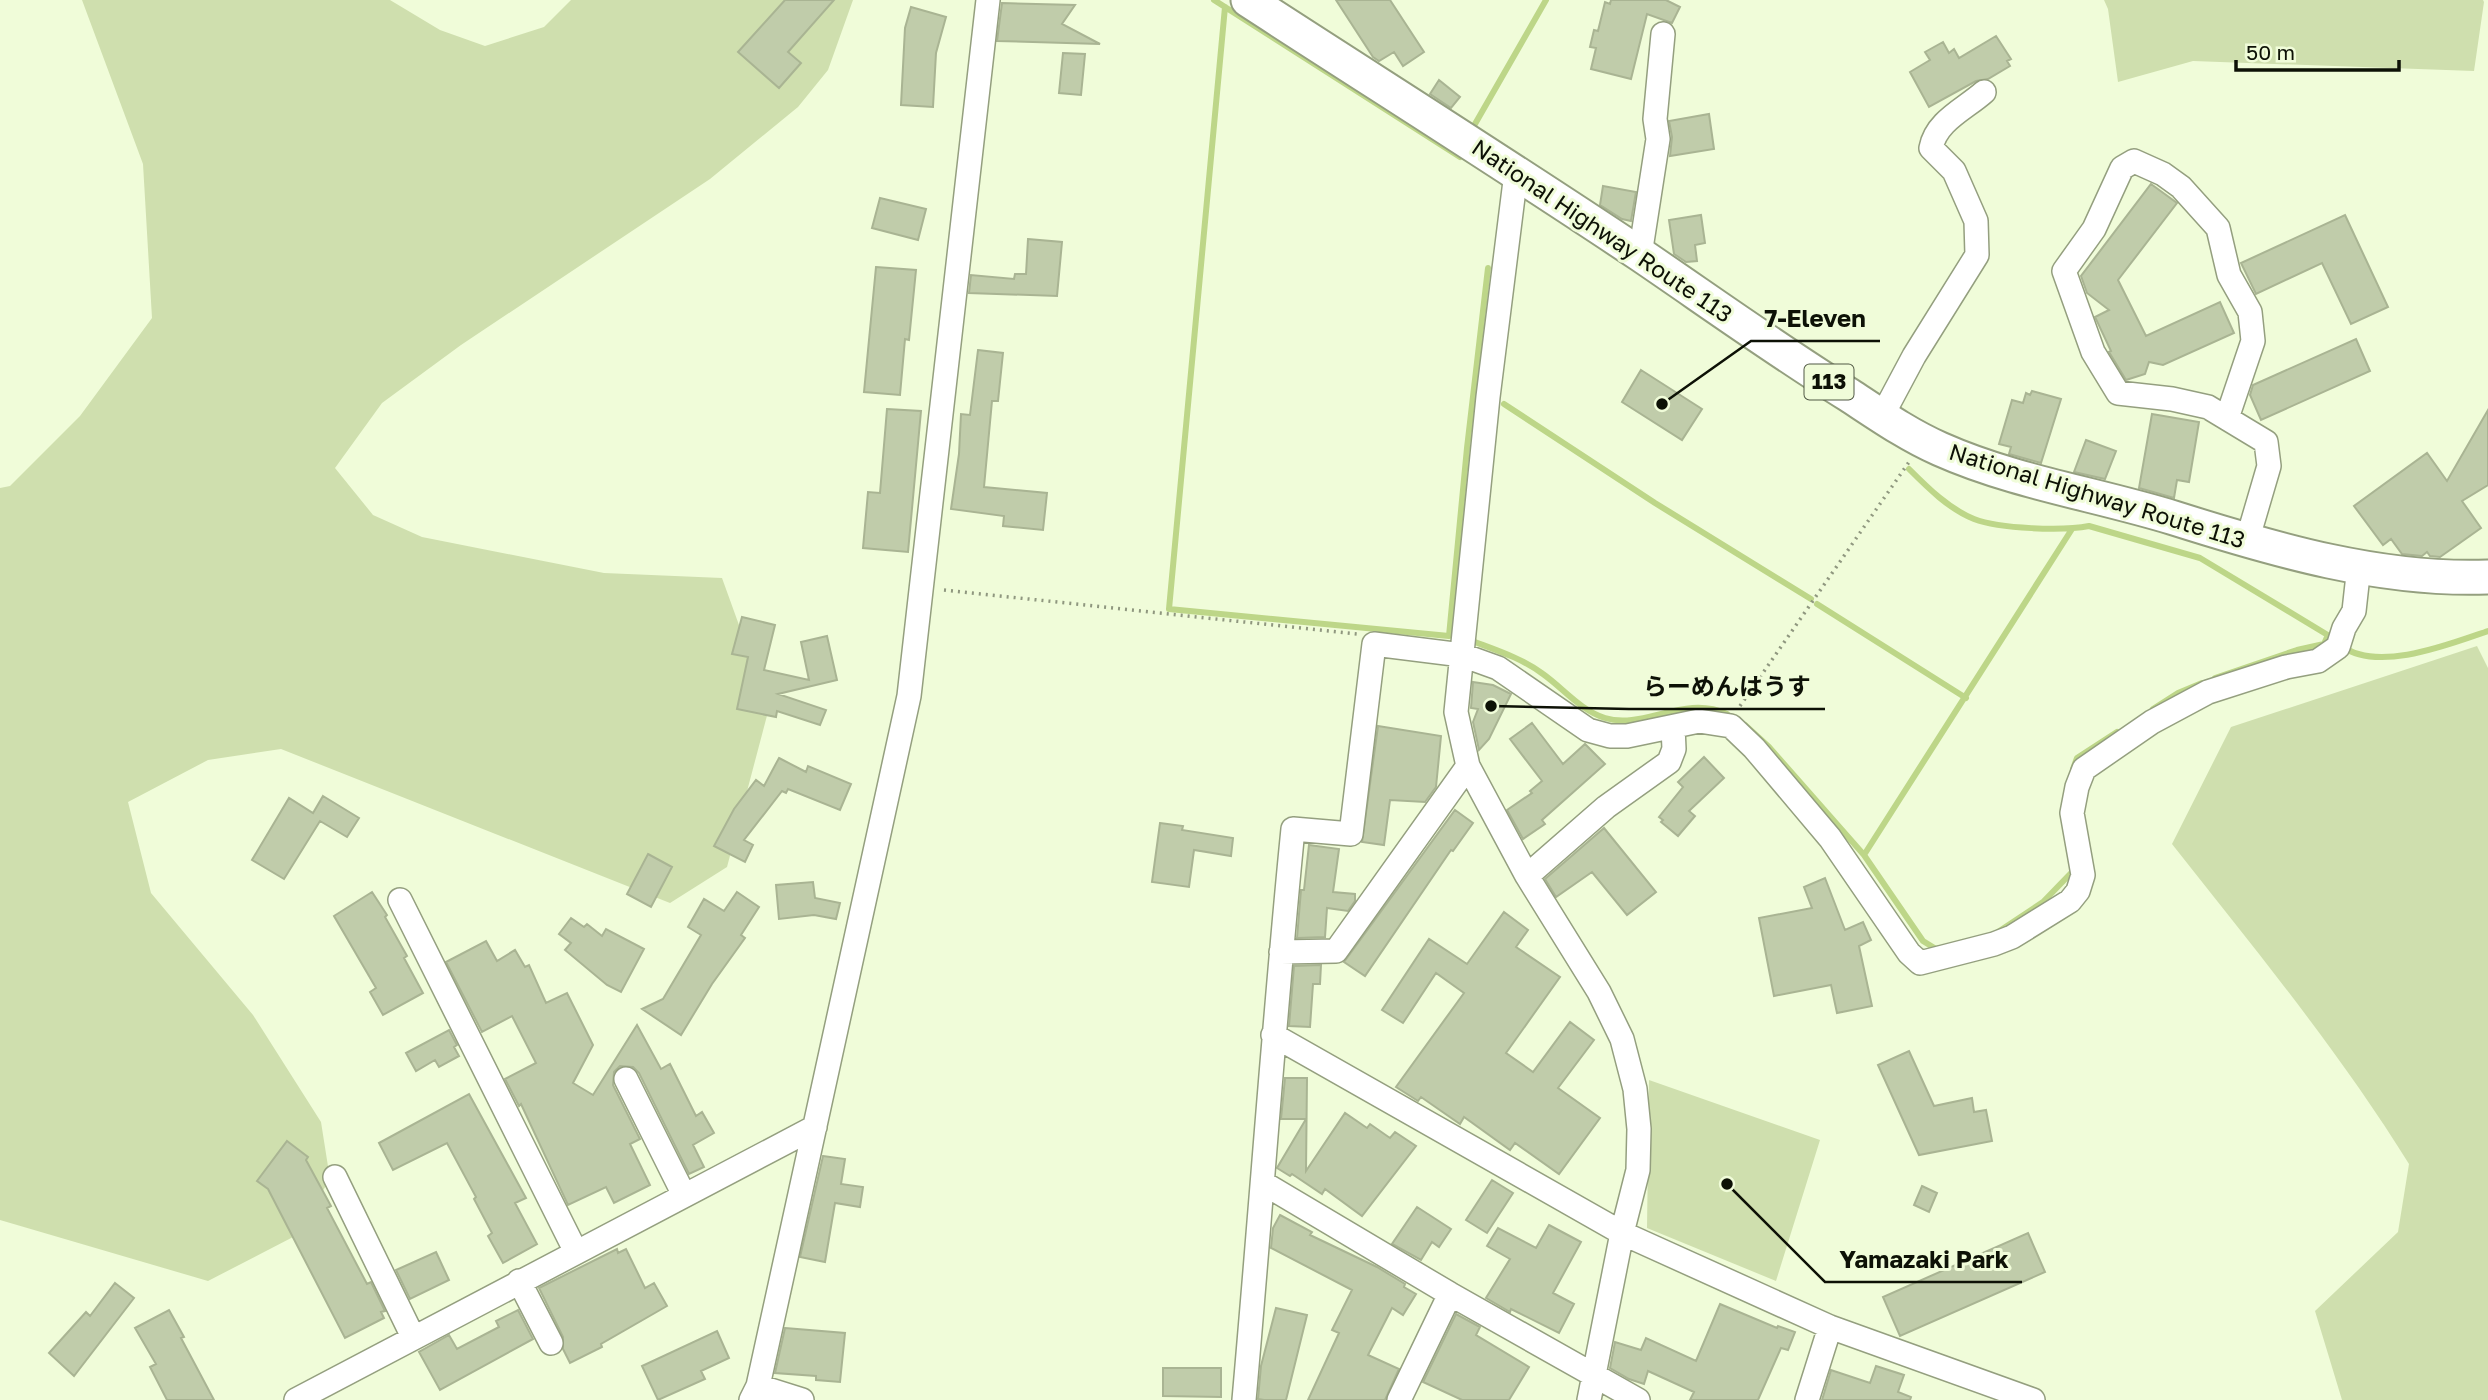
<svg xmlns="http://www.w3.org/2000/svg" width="2488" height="1400" viewBox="0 0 2488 1400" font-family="'Golos Text','Noto Sans JP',sans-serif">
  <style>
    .green { fill: #cfdfae }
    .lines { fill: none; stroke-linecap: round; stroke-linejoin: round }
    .stream { stroke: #bdd688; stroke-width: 6 }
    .building { fill: #c0ccaa; stroke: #a9b493; stroke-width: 2 }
    .minor-casing { stroke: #949f7f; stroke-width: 26 }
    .highway-casing { stroke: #949f7f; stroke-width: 37 }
    .path { stroke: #8f977f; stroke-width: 3.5; stroke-dasharray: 2 5; stroke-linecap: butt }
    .minor { stroke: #fff; stroke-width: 23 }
    .highway { stroke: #fff; stroke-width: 33 }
    .labels { text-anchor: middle; stroke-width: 6; stroke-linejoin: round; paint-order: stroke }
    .shield { fill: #f0fcd9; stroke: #515845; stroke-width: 2 }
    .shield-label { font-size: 21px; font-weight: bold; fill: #0d1106 }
    .street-label { font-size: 23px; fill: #0d1106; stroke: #f0fcd9 }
    .leader { fill: none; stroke: #0d1106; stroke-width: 2.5 }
    .callout-dot { fill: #0d1106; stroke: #f0fcd9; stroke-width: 2.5 }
    .callout-label { font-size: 24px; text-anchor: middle; font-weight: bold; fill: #0d1106; stroke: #f0fcd9; stroke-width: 6; stroke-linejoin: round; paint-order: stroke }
  </style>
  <rect width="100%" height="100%" fill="#f0fcd9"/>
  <path class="green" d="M82 0H390L440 30 485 46 544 27 571 0H853L828 70 798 107 710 179 461 345 382 403 335 468 373 515 422 537 604 573 722 578 769 708 727 867 670 903 281 749 208 760 128 802 151 893 253 1015 321 1122 330 1179 295 1236 208 1281 0 1220V488L10 486 80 416 152 318 143 164Z
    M2104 0H2483L2484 2 2474 71 2193 61 2118 82 2108 9Z
    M2477 646 2488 668V1400H2342L2315 1311 2398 1232 2409 1164C2339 1051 2254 948 2172 844L2231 727Z
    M1649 1080 1820 1140 1776 1281 1647 1228Z"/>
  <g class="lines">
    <path class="stream" d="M1214 0 1460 157
      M1225 7 1169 609 1449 636 1467 448 1488 268
      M1475 124 1546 0
      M1504 404 1655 503 1811 599
      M1909 469C1928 488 1949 509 1974 519 2000 529 2063 531 2089 526L2200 558 2331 637
      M1817 604 1966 698
      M1475 642C1499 651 1523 659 1543 674 1564 689 1580 710 1605 718 1644 730 1684 694 1727 714
      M2342 646C2377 673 2450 644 2488 631
      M2215 678 2297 650 2324 644 2328 635
      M2153 709 2178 693 2202 683
      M1745 725 1769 747 1864 855 1923 941 1936 949 1940 948
      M2073 769 2077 758 2117 732
      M1864 855 2072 529
      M1998 932 2043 902 2074 870 2073 868"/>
  </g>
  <path class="building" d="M785 0H834L788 52 801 63 779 88 738 52Z
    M1336 0H1390L1424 52 1403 66 1394 52 1379 61 1373 57Z
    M1611 0H1666L1680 7 1672 23 1647 14 1631 79 1591 69 1596 48 1590 47 1594 30 1598 31 1605 2 1610 4Z
    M1002 3 1075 5 1062 24 1100 44 997 41Z
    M911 7 946 17 936 53 933 107 901 105 905 28Z
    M1996 36 2011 59 2007 61 2010 66 1988 79 1976 81 1929 107 1910 72 1930 60 1925 52 1943 42 1949 53 1954 49 1959 58Z
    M1063 53 1085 54 1081 95 1059 93Z
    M1439 80 1460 97 1451 108 1430 94Z
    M1709 114 1714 149 1670 156 1672 137 1669 121Z
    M2151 184 2177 203 2118 280 2146 336 2220 302 2234 333 2163 365 2149 362 2145 374 2126 380 2109 352 2111 351 2095 317 2109 310 2087 293 2081 276Z
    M1603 186 1636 192 1631 221 1622 219 1600 205Z
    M880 198 926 209 918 240 872 228Z
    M1701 215 1705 243 1695 245 1697 261 1686 262 1674 254 1669 220Z
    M2345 215 2388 307 2351 324 2322 263 2256 294 2241 263Z
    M1028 239 1062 242 1057 296 969 293 971 275 1014 279 1015 274H1026Z
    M876 267 916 270 909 340 905 339 900 395 864 392Z
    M2356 339 2370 371 2261 420 2250 395 2253 385Z
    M978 350 1003 353 998 401H992L984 487 1047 493 1043 530 1003 526 1004 516 951 509 959 454 961 414 970 415Z
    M1641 370 1702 409 1682 440 1622 402Z
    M2032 391 2061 399 2041 463 2009 454 2011 447 1999 444 2012 400 2023 403 2026 393 2030 395Z
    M887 409 921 411 908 552 863 548 868 492 880 493Z
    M2488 410V485L2462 501 2481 528 2440 557 2430 556 2427 552 2422 556 2402 554 2391 539 2383 545 2354 506 2427 453 2447 481Z
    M2152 414 2199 422 2189 482 2177 480 2174 498 2139 488Z
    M2086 440 2116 451 2105 479 2074 472Z
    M742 617 775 625 764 670 809 680 801 642 827 636 837 680 778 694 826 710 820 725 777 711 776 717 737 709 748 657 732 654Z
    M1473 682 1493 685 1511 694 1489 739 1479 750 1473 722 1478 709 1471 708Z
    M1532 723 1563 764 1585 744 1605 764 1542 820 1545 824 1523 839 1507 810 1532 793 1530 791 1542 781 1510 739Z
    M1378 726 1441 736 1436 787 1425 802 1390 800 1384 845 1362 842Z
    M1704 757 1724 778 1689 811 1695 816 1678 836 1661 822 1663 820 1659 817 1683 787 1678 782Z
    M779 758 806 772 808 766 851 784 840 810 788 789 786 793 782 791 744 840 753 845 745 862 714 846 734 809 756 780 764 786Z
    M323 796 359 818 347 837 320 821 284 879 252 860 289 798 313 813Z
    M1455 810 1473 823 1453 851 1451 850 1365 976 1344 962Z
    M1160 823 1183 826 1182 830 1233 838 1231 856 1194 850 1189 887 1152 882Z
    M1604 828 1656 892 1627 915 1592 872 1556 897 1545 879Z
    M1309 845 1339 849 1333 892 1355 894V901L1348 911 1327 908 1325 937 1297 938 1301 890H1304Z
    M648 854 672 867 651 907 627 894Z
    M1825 878 1845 930 1863 922 1871 940 1859 946 1872 1006 1837 1013 1831 985 1774 996 1759 918 1812 908 1804 887Z
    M813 882 815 898 840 903 836 919 814 915 779 919 776 885Z
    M372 892 387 915 385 917 407 956 404 958 423 993 383 1015 370 992 376 988 334 916Z
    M737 892 759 907 741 935 745 938 712 984 681 1035 642 1009 663 999 701 935 688 927 704 899 724 911Z
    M1504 912 1528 930 1516 947 1560 977 1506 1053 1533 1072 1570 1022 1594 1040 1558 1088 1600 1118 1559 1174 1515 1143 1510 1150 1464 1117 1460 1124 1421 1097 1418 1101 1396 1087 1464 993 1436 973 1403 1023 1382 1010 1429 939 1467 964Z
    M571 918 584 927 587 924 602 936 606 929 644 949 621 992 607 985 565 950 571 943 559 934Z
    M486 941 497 961 515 950 525 967 529 965 546 1003 567 993 593 1045 573 1083 593 1095 637 1025 661 1069 670 1064 696 1116 702 1112 714 1133 693 1145 704 1167 689 1174 639 1073 633 1067 620 1066 614 1072 613 1085 640 1139 630 1144 650 1185 614 1203 606 1187 568 1205 521 1104 519 1106 505 1079 536 1063 512 1016 482 1032 446 962Z
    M1321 965 1320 984H1313L1310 1027 1289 1026 1294 966Z
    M449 1030 457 1045 454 1047 459 1056 439 1067 435 1060 416 1071 406 1053Z
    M1909 1051 1934 1106 1972 1098 1974 1112 1986 1110 1992 1141 1919 1155 1878 1065Z
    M1285 1078H1307L1306 1171 1345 1113 1367 1128 1370 1124 1390 1138 1395 1132 1416 1146 1362 1216 1325 1189 1322 1194 1292 1174 1290 1176 1277 1168 1306 1119H1281Z
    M469 1094 526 1198 515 1203 537 1244 503 1263 488 1236 492 1233 474 1199 476 1197 447 1143 393 1170 379 1143Z
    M287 1141 308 1157 306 1160 331 1206 327 1208 367 1284 371 1282 385 1311 381 1312 384 1318 345 1338 268 1189 257 1181Z
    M823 1156 845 1159 841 1184 863 1187 860 1207 835 1203 825 1262 800 1257Z
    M1492 1180 1513 1193 1487 1233 1466 1220Z
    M1922 1186 1937 1193 1929 1212 1914 1205Z
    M1417 1207 1451 1229 1439 1247 1432 1242 1421 1260 1392 1244Z
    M1280 1215 1312 1232 1310 1235 1377 1267 1405 1284 1404 1287 1416 1294 1403 1315 1392 1308 1368 1355 1399 1369 1385 1400H1308L1339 1333 1332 1330 1352 1290 1271 1248 1273 1228Z
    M1549 1225 1581 1242 1553 1293 1574 1304 1559 1333 1511 1309 1510 1312 1486 1298 1510 1259 1487 1246 1498 1228 1536 1248Z
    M2028 1233 2045 1272 1900 1336 1883 1297Z
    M617 1249 618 1253 626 1249 645 1288 654 1283 667 1306 601 1344 602 1347 570 1363 563 1349V1337L539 1288Z
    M436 1252 449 1280 410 1299 396 1270Z
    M115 1283 134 1298 74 1376 49 1353 86 1312 90 1316Z
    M1720 1304 1777 1328 1778 1326 1795 1332 1788 1350 1781 1348 1758 1400H1690L1694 1392 1648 1371 1644 1384 1629 1379 1610 1368 1615 1342 1641 1350 1646 1338 1696 1361Z
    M1276 1308 1307 1315 1286 1400H1264L1258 1399 1261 1366Z
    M169 1310 184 1337 181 1338 214 1400H167L150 1367 156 1364 135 1328Z
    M518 1310 533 1339 440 1390 419 1352 449 1335 457 1349 499 1327 496 1321Z
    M1456 1314 1480 1327 1476 1335 1529 1367 1509 1400H1462L1423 1382Z
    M785 1328 845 1333 840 1382 816 1380V1376L775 1373Z
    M717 1331 729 1358 701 1371 705 1379 658 1400 642 1366Z
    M1876 1366 1904 1375 1898 1392 1911 1397 1910 1400H1822L1831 1370 1870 1383Z
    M1163 1368H1221V1397L1163 1396Z"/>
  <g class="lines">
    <defs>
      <path id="minor" d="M1516 173 1488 397 1456 712 1468 766 1527 876 1599 992 1622 1039 1635 1089 1639 1129 1638 1170 1622 1233 1589 1400
        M1640 255 1658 139 1655 119 1663 34
        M1882 416 1914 356 1977 255 1976 221 1954 171 1931 148C1936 121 1965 109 1984 92
        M2227 418 2253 341 2250 312 2229 275 2218 228 2181 187 2163 174 2134 161 2122 168 2094 229 2064 271 2093 352 2118 393 2172 399 2208 407 2266 442 2269 466 2247 541
        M1527 876 1606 807 1669 762 1674 749 1673 727
        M400 900 576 1252
        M1281 952 1336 951 1468 766
        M1273 1035 1622 1233 1830 1327 2033 1400
        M626 1079 684 1195
        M335 1177 413 1337
        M1263 1183 1450 1294 1638 1400
        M519 1281 551 1343
        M758 1386 802 1400
        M296 1400 815 1127
        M751 1400 758 1386 909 696 988 0
        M1244 1400C1261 1210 1274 1019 1293 829L1351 834 1374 644 1462 655 1498 668 1588 730 1610 736H1627L1699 721 1731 726 1754 748 1830 838 1909 953 1920 963 1994 944 2012 937 2070 901 2078 891 2083 875 2072 813 2077 787 2084 769 2152 722 2208 692 2286 667 2318 661 2338 647 2344 628 2354 611 2359 566
        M1399 1400 1450 1294
        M1807 1400 1830 1327"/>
      <path id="highway" d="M1248 0C1379 85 1511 168 1641 255 1710 302 1778 351 1849 395 1878 414 1908 435 1940 449 2014 482 2096 494 2174 518 2275 550 2381 581 2488 577"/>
    </defs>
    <use href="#minor" class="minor-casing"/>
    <use href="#highway" class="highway-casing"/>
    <path class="path" d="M944 590 1357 634
      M1740 706 1909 462"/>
    <use href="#minor" class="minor"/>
    <use href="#highway" class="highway"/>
  </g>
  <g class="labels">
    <rect class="shield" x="1804.5" y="364.5" width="49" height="35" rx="5"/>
    <g class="shield-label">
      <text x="1829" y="389">113</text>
    </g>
    <g class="street-label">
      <text transform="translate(1602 231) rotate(34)" y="8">National Highway Route 113</text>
      <text transform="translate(2097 496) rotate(17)" y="8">National Highway Route 113</text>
    </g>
  </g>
  <path class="leader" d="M1662 404L1751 341H1880M1491 706L1629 709H1825M1727 1184L1825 1282H2022"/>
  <g class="callout-dot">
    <circle cx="1662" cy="404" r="7"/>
    <circle cx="1491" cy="706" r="7"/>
    <circle cx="1727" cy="1184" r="7"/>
  </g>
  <g class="callout-label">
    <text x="1815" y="327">7-Eleven</text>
    <text x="1727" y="695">らーめんはうす</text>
    <text x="1924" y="1268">Yamazaki Park</text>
  </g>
  <path d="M2236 60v10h163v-10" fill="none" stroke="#0d1106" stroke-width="3.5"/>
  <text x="2246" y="60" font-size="21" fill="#0d1106" stroke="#f0fcd9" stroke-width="5" paint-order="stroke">50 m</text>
</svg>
